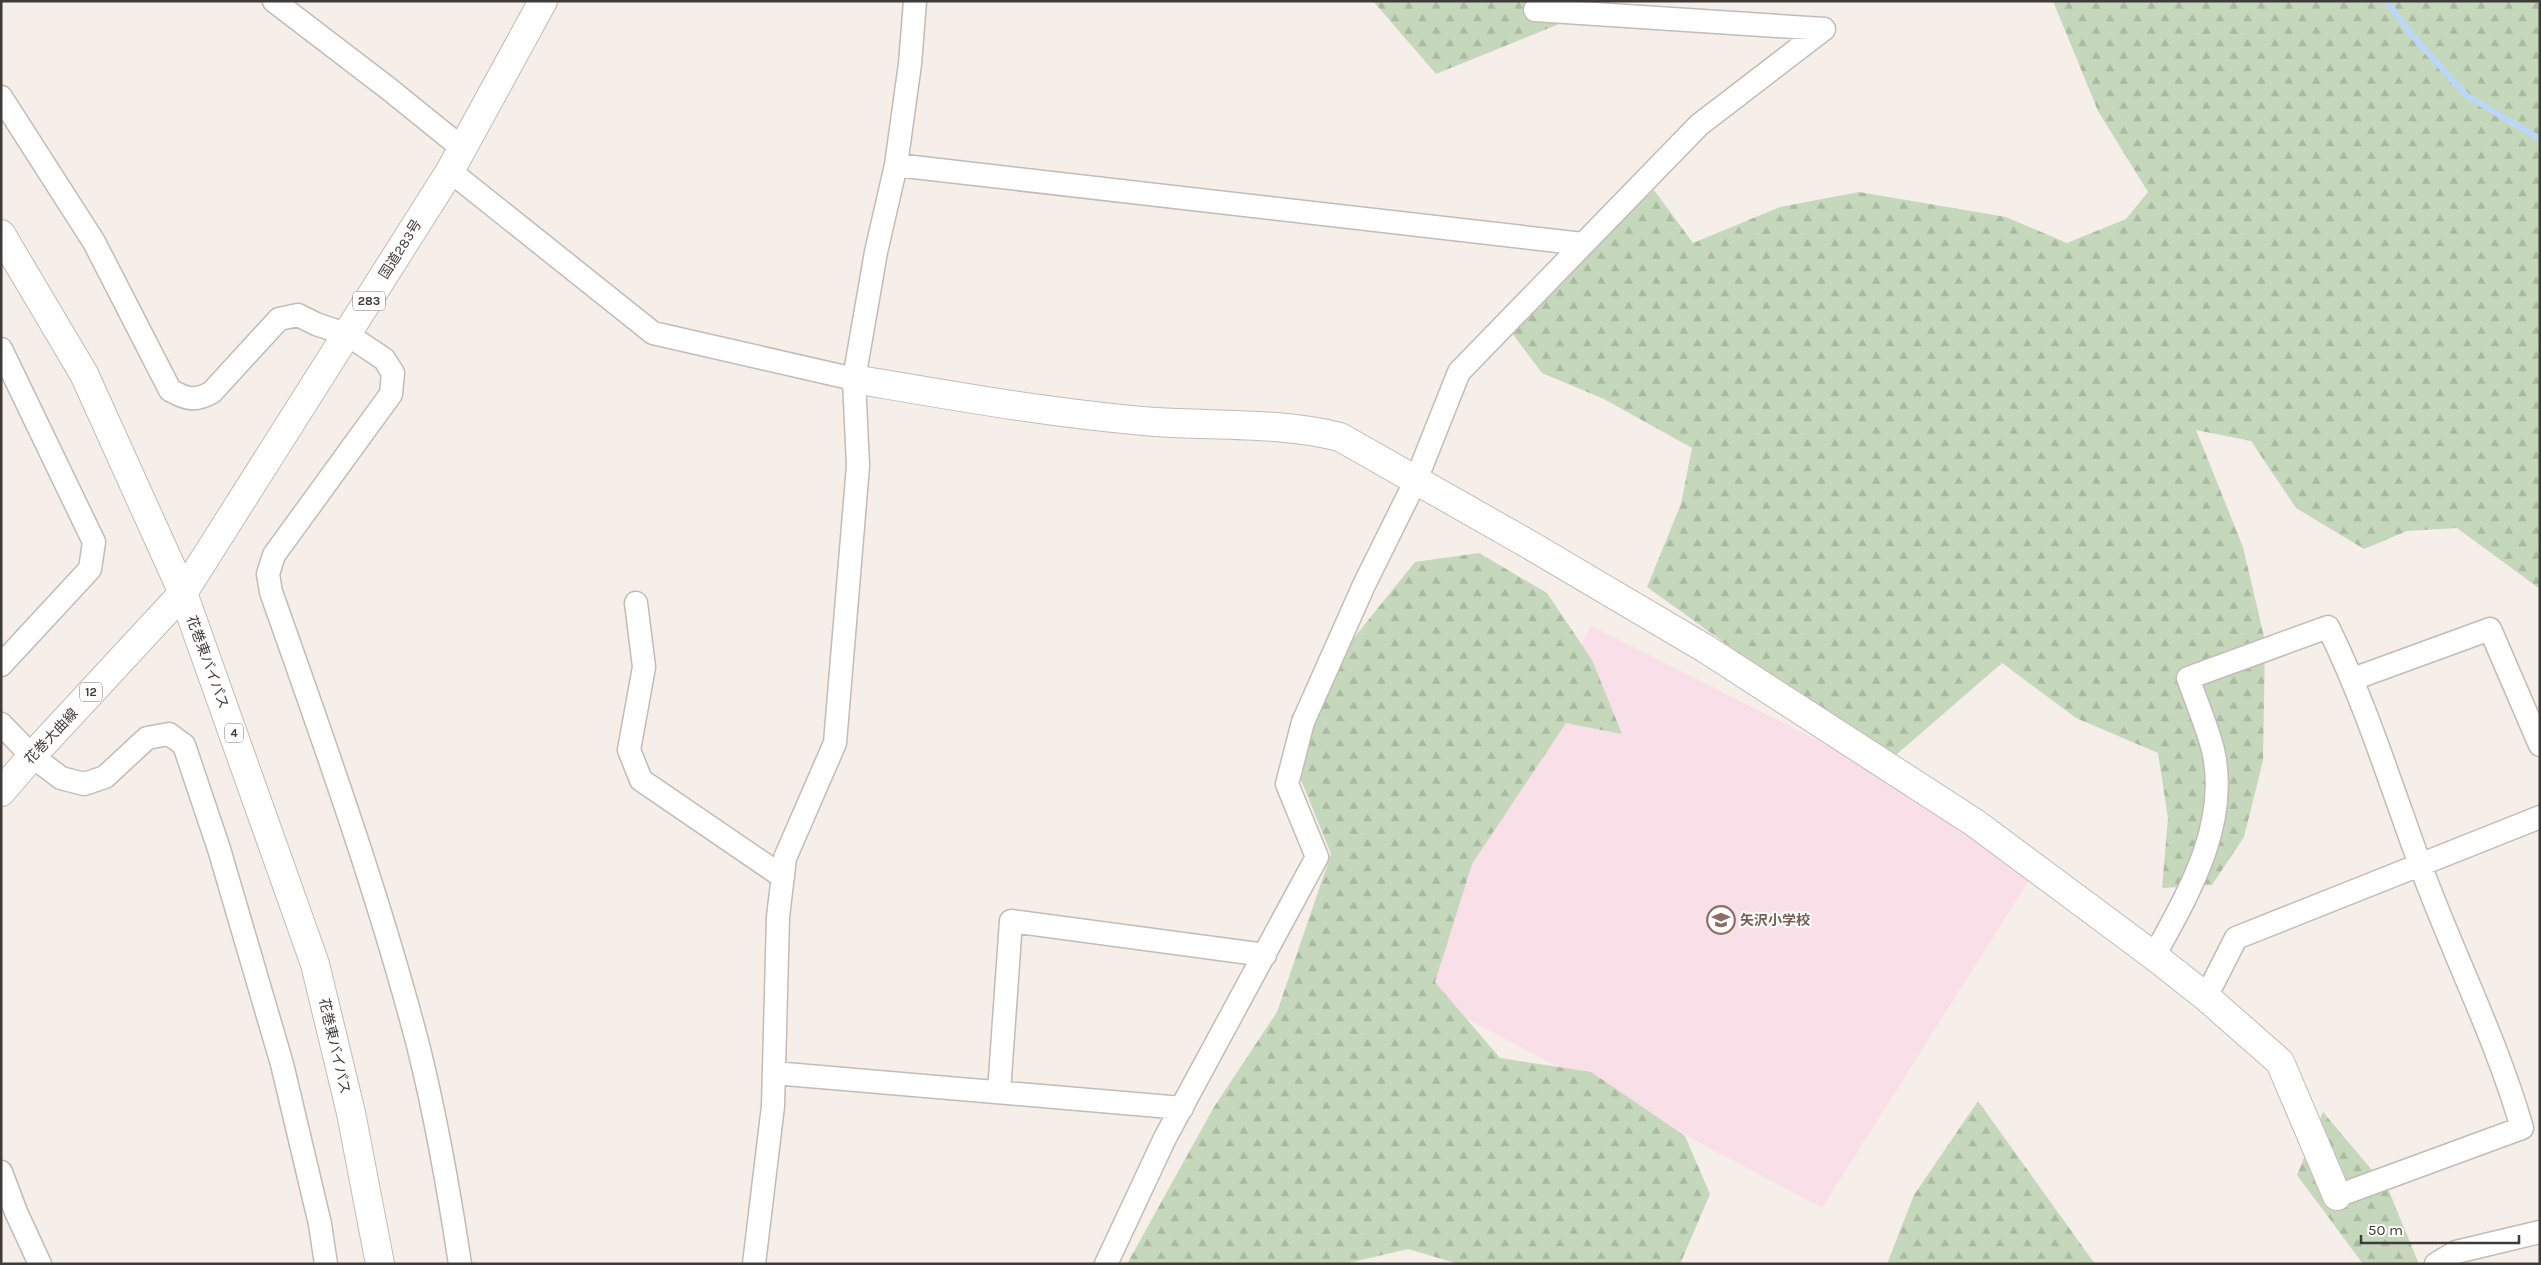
<svg xmlns="http://www.w3.org/2000/svg" width="2541" height="1265" viewBox="0 0 2541 1265" font-family="Karla,'Noto Sans JP',sans-serif">
  <style>
    .education { fill: #f8dfe8 }
    .forest { fill: url(#forest-firs) }
    .lines { fill: none; stroke-linecap: round; stroke-linejoin: round }
    .stream { stroke: #bad6f8; stroke-width: 6 }
    .street-casing { stroke: #c3bbb6; stroke-width: 25 }
    .secondary-casing { stroke: #c3bbb6; stroke-width: 30 }
    .primary-casing { stroke: #c3bbb6; stroke-width: 30 }
    .highway-casing { stroke: #c3bbb6; stroke-width: 30 }
    .street { stroke: #fff; stroke-width: 22 }
    .secondary { stroke: #fff; stroke-width: 28 }
    .primary { stroke: #fff; stroke-width: 28 }
    .highway { stroke: #fff; stroke-width: 28 }
    .labels { text-anchor: middle; stroke-width: 4; stroke-linejoin: round; paint-order: stroke }
    .shield { fill: #fffdfc; stroke: #787574; stroke-width: 1 }
    .shield-label { font-size: 12px; font-weight: bold; fill: #3e3b39 }
    .street-label { font-size: 14px; fill: #3e3b39; stroke: #fffdfc }
    .education-label { font-size: 14px; font-weight: bold; fill: #785e54; stroke: #fffdfc; text-anchor: start }
  </style>
  <defs>
    <pattern id="forest-firs" width="22" height="20" patternUnits="userSpaceOnUse" patternTransform="scale(1.25)"><rect width="22" height="20" fill="#c5d8bc"/><path d="M5 1l3.5 6h-7zM16 11l3.5 6h-7z" fill="#aabaa2"/></pattern>
  </defs>
  <rect width="100%" height="100%" fill="#f6eee9"/>
  <path class="education" d="M1591 626 2045 855 1822 1208 1404 985Z"/>
  <path class="forest" d="M1373 1H1590L1596 9 1436 74Z
    M2053 1H2540V589L2457 528 2407 531 2364 549 2296 508 2251 441 2196 430 2243 547 2265 641 2263 761 2244 837 2212 885 2162 888 2168 818 2158 753 2076 718 2002 663 1889 761 1647 587 1681 504 1692 448 1604 399 1542 373 1503 321 1654 190 1693 243 1780 207 1859 192 2006 217 2067 243 2126 219 2148 192 2098 111Z
    M1479 553 1547 593 1592 660 1622 734 1566 723 1472 864 1435 982 1500 1058 1591 1072 1685 1136 1710 1194 1680 1264H1459L1408 1249 1344 1264H1127L1214 1107 1277 1012 1331 854 1295 765 1291 716 1415 562Z
    M1978 1101 2095 1264H1887L1914 1195Z
    M2323 1112 2388 1189 2419 1264H2363L2297 1175Z"/>
  <g class="lines">
    <path class="stream" d="M2386 1 2411 34 2467 96 2540 139"/>
    <defs>
      <path id="street" d="M274 1 389 89 462 148
        M1535 10 1824 29
        M1 97 94 242 170 390C186 399 195 402 212 392L279 319 298 315 316 324 348 335 384 359 393 373 391 394 274 555 268 574 271 592C324 742 378 892 418 1045 436 1117 449 1191 460 1264
        M896 165 1583 244
        M450 171 653 333 854 379
        M1 349 94 542 90 569 1 665
        M636 603 644 667 629 750 641 780 783 877
        M2353 679 2490 629 2540 745
        M1 724 32 756 61 778 84 784 105 777 147 738 169 734 184 745 219 849 282 1064 320 1224 326 1264
        M2154 956C2188 894 2230 824 2213 750 2207 726 2196 701 2188 678L2328 627C2366 704 2391 786 2421 867 2453 954 2496 1038 2522 1128L2337 1196
        M2206 997 2236 938 2540 817
        M774 1073 1182 1108
        M999 1092 1011 921 1265 955
        M1 1172 16 1212 40 1264
        M754 1264 773 1106 778 917 785 858 835 743 858 466 854 379 876 252 896 165 910 64 915 1
        M1106 1264 1165 1138 1317 857 1287 784 1303 722 1364 585 1416 480 1459 372 1699 125 1824 29
        M2436 1264 2456 1252 2540 1232"/>
      <path id="secondary" d="M854 379C954 396 1054 414 1155 422 1217 426 1280 422 1340 437L1530 545 1706 649 1975 823 2154 956 2206 997 2280 1062 2337 1196"/>
      <path id="primary" d="M1 792 32 756 183 593"/>
      <path id="highway" d="M1 234 84 374 183 593 315 964 351 1113 380 1264
        M183 593 450 171 543 1"/>
    </defs>
    <use href="#street" class="street-casing"/>
    <use href="#secondary" class="secondary-casing"/>
    <use href="#primary" class="primary-casing"/>
    <use href="#highway" class="highway-casing"/>
    <use href="#street" class="street"/>
    <use href="#secondary" class="secondary"/>
    <use href="#primary" class="primary"/>
    <use href="#highway" class="highway"/>
  </g>
  <defs>
    <symbol id="school-ring" viewBox="-11 -11 22 22"><circle r="9.5" fill="#fffdfc" stroke="#8d6e63" stroke-width="1.5"/><path d="M0-5L7-2L0 1L-7-2ZM-4 1L0 2.5L4 1V4Q0 6-4 4Z" fill="#8d6e63"/></symbol>
  </defs>
  <g fill-rule="evenodd">
    <use href="#school-ring" x="1705" y="904" width="32" height="32"/>
  </g>
  <g class="labels">
    <g class="shield">
      <rect x="353" y="291.5" width="32" height="19" rx="4"/>
      <rect x="80" y="682.5" width="22" height="19" rx="4"/>
      <rect x="225" y="723.5" width="18" height="19" rx="4"/>
    </g>
    <g class="shield-label">
      <text x="369" y="305">283</text>
      <text x="91" y="696">12</text>
      <text x="234" y="737">4</text>
    </g>
    <g class="street-label">
      <text transform="translate(400 249) rotate(-58)" y="5">国道283号</text>
      <text transform="translate(208 662) rotate(70)" y="5">花巻東バイパス</text>
      <text transform="translate(51 736) rotate(-47)" y="5">花巻大曲線</text>
      <text transform="translate(335 1046) rotate(77)" y="5">花巻東バイパス</text>
    </g>
    <g class="education-label">
      <text x="1740" y="925">矢沢小学校</text>
    </g>
  </g>
  <rect width="2541" height="1265" fill="none" stroke="#3e3b39" stroke-width="5"/>
  <path d="M2361 1235v8h158v-8" fill="none" stroke="#3e3b39" stroke-width="2.5"/>
  <text x="2368" y="1235" font-size="15" fill="#3e3b39" stroke="#fffdfc" stroke-width="4" paint-order="stroke">50 m</text>
</svg>
